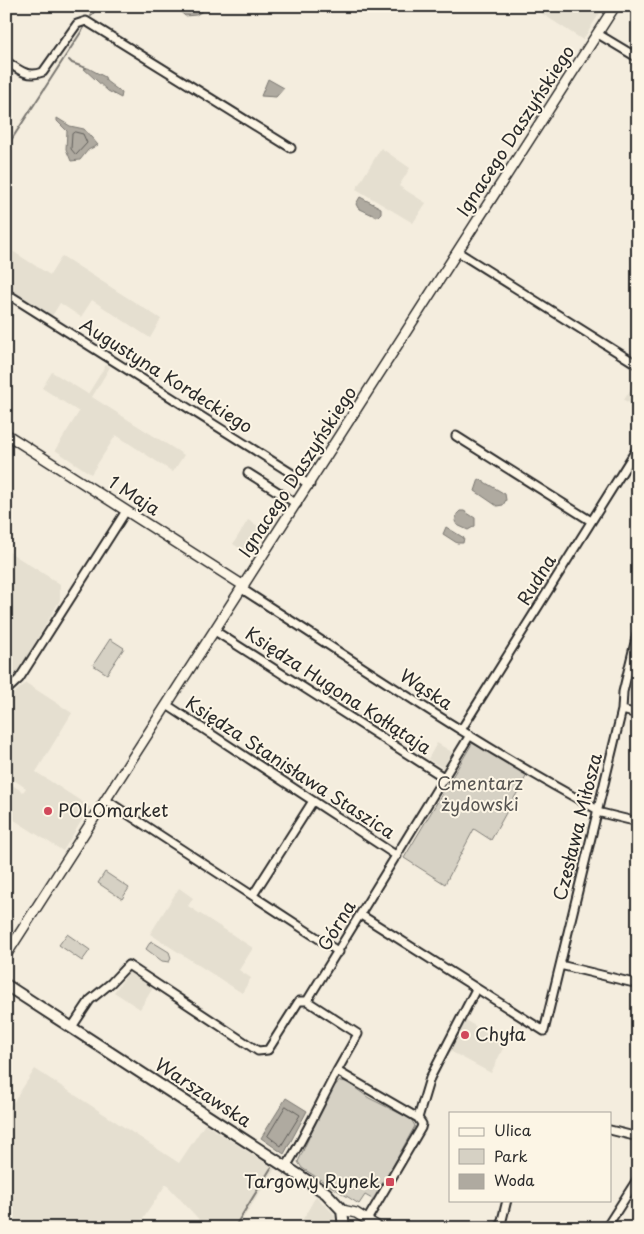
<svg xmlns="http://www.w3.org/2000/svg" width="644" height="1234" viewBox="0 0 644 1234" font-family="'Playpen Sans',sans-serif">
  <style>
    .built { fill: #e5dfd0 }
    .green { fill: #d6d1c4; stroke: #807e78 }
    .water { fill: #afaaa0; stroke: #7a7771 }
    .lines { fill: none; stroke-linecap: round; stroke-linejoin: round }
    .shore { stroke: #605e5a; stroke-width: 1 }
    .stream { stroke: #7a7771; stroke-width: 2 }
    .minor-casing { stroke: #2b2b2b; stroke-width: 11 }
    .tertiary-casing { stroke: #2b2b2b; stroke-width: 12 }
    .secondary-casing { stroke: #2b2b2b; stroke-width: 14 }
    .minor { stroke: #fcf5e5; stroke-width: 7 }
    .tertiary { stroke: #fcf5e5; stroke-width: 9 }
    .secondary { stroke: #fcf5e5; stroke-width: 10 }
    .poi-dot { fill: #d1495b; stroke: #fcf5e5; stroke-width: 2 }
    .labels { text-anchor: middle; stroke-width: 4; stroke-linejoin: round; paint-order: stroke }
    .street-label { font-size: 18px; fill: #2b2b2b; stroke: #fcf5e5 }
    .park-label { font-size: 18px; fill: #565451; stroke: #fcf5e5 }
    .poi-label { font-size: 18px; fill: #2b2b2b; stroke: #fcf5e5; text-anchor: start }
  </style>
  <rect width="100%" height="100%" fill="#f4edde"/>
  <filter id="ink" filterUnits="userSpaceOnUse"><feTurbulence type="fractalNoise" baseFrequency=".02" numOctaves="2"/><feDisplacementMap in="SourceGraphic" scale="10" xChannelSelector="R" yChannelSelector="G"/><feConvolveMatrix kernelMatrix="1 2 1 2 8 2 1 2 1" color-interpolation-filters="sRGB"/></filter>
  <g filter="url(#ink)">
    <path class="built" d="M530 6H604L583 40Z
      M381 148 410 168 399 186 426 203 413 223 356 189Z
      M6 247 50 275 62 256 161 319 150 338 92 300 81 317 60 303 52 316 6 287Z
      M106 365 110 367 92 397 184 455 173 472 116 435 91 474 55 450 79 412 42 388 52 372 88 394Z
      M638 377V408L624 400Z
      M248 520 263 529 247 553 233 544Z
      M6 550 60 584V600L15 677 6 685Z
      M26 683 72 713 36 772 90 807 63 851 8 816 6 818V781L23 792 26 788 6 775V700Z
      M437 743 452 752 443 768 428 759Z
      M179 888 193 898 188 906 253 948 239 970 251 978 242 993 150 934Z
      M129 972 153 988 140 1009 114 992Z
      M465 1020 505 1044 491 1073 450 1051Z
      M35 1069 179 1163 205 1124 275 1169 237 1228H207L166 1184 137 1228H6V1103L11 1106Z
      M316 1196 334 1214 337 1228H298Z"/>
    <path class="green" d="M110 639 124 648 107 674 93 665Z
      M473 742 527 775 491 840 474 829 445 884 404 858Z
      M105 872 129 888 122 899 98 883Z
      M67 934 90 950 82 961 59 945Z
      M151 941 169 952 171 958 169 962 162 961 146 949Z
      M340 1081 347 1082 369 1098 411 1119 415 1126 374 1200 365 1195 359 1204 302 1168 298 1162 322 1108 334 1086Z"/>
    <path class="water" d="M174 6H211L196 15 185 16Z
      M83 68H88L105 77 106 81 122 93 121 98 108 91Z
      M268 79 284 88 276 97 261 96Z
      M57 118 70 126 84 129 98 145 88 150 80 160 71 161 66 149 67 131 57 121Z
      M360 197 381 208V213L377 217 358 208 356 204Z
      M479 479 505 494 506 500 503 505 497 506 475 491Z
      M460 511H464L475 518V526L468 530 457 525 455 521 457 514Z
      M446 527 464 538 463 543H457L443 534Z
      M286 1098 307 1111 284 1154 261 1138Z"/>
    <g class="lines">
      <path class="shore" d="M75 132 83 134 87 143 76 155 71 149 72 134Z
        M286 1106 300 1115 281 1146 268 1136Z"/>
      <path class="stream" d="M91 16 98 6
        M69 60 72 63 86 68
        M6 148 85 26
        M234 1228 271 1168"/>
      <defs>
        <path id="minor" d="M598 34 638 58
          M6 61C19 70 28 78 43 72L77 24 86 21 291 148
          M458 252 638 365
          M6 293 310 485
          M456 436 591 521
          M248 473 297 504
          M242 589C359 664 475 744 598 810
          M215 631 445 778
          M6 691 19 679 126 511
          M167 705 397 856
          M622 710 638 714
          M461 730 638 447
          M106 800 339 952
          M597 812 638 822
          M253 895 313 801
          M361 915 544 1031 622 710 623 692 638 630
          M560 965 638 984
          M307 1001 470 735
          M307 1001 358 1034 337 1071
          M72 1027 90 1000 111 983 128 965 258 1051 268 1050 299 1001H307
          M418 1118 430 1078 476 989
          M610 1130 638 1137
          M286 1167C305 1136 320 1103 337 1071L418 1118 422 1124 421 1128 367 1220
          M500 1228 507 1200
          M606 1228 638 1178"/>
        <path id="tertiary" d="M6 434 244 586
          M6 955 615 6
          M342 1210 356 1213 380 1228"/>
        <path id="secondary" d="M6 985 326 1193 342 1210 344 1228"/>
      </defs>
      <use href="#minor" class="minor-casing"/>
      <use href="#tertiary" class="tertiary-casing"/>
      <use href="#secondary" class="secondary-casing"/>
      <use href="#minor" class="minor"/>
      <use href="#tertiary" class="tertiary"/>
      <use href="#secondary" class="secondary"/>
    </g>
  </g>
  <g class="poi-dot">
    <circle cx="48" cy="811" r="5"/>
    <circle cx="465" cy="1035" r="5"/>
    <rect x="385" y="1177" width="10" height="10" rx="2.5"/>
  </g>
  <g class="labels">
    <g class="street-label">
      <text transform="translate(516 131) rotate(-57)" y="6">Ignacego Daszyńskiego</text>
      <text transform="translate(166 376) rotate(32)" y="6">Augustyna Kordeckiego</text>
      <text transform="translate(298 472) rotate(-57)" y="6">Ignacego Daszyńskiego</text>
      <text transform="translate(134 496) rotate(33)" y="6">1 Maja</text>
      <text transform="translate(537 580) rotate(-58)" y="6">Rudna</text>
      <text transform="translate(426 690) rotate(33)" y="6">Wąska</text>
      <text transform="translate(338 691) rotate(33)" y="6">Księdza Hugona Kołłątaja</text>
      <text transform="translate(290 768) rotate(33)" y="6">Księdza Stanisława Staszica</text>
      <text transform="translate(578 827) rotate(-76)" y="6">Czesława Miłosza</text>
      <text transform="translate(337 926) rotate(-59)" y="6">Górna</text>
      <text transform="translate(203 1093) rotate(33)" y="6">Warszawska</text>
    </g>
    <g class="park-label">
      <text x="480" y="790">Cmentarz<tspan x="480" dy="21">żydowski</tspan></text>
    </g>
    <g class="poi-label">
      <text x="58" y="817">POLOmarket</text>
      <text x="475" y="1041">Chyła</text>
      <text x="380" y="1188" text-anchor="end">Targowy Rynek</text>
    </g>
  </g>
  <rect width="644" height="1234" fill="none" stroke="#fcf5e5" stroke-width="25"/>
  <rect x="12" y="12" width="619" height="1209" fill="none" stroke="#2b2b2b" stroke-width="2" filter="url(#ink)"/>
  <rect x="449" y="1112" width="162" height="90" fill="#fcf5e5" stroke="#a8a49b"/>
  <rect x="459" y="1128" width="25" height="8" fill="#fcf5e5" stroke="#a8a49b"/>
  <text x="494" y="1136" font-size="15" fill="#2b2b2b">Ulica</text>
  <rect x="459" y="1149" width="25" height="15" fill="#d6d1c4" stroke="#a8a49b"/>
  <text x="494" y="1162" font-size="15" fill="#2b2b2b">Park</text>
  <rect x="459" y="1174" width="25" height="15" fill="#afaaa0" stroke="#a8a49b"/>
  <text x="494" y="1186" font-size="15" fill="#2b2b2b">Woda</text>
</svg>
